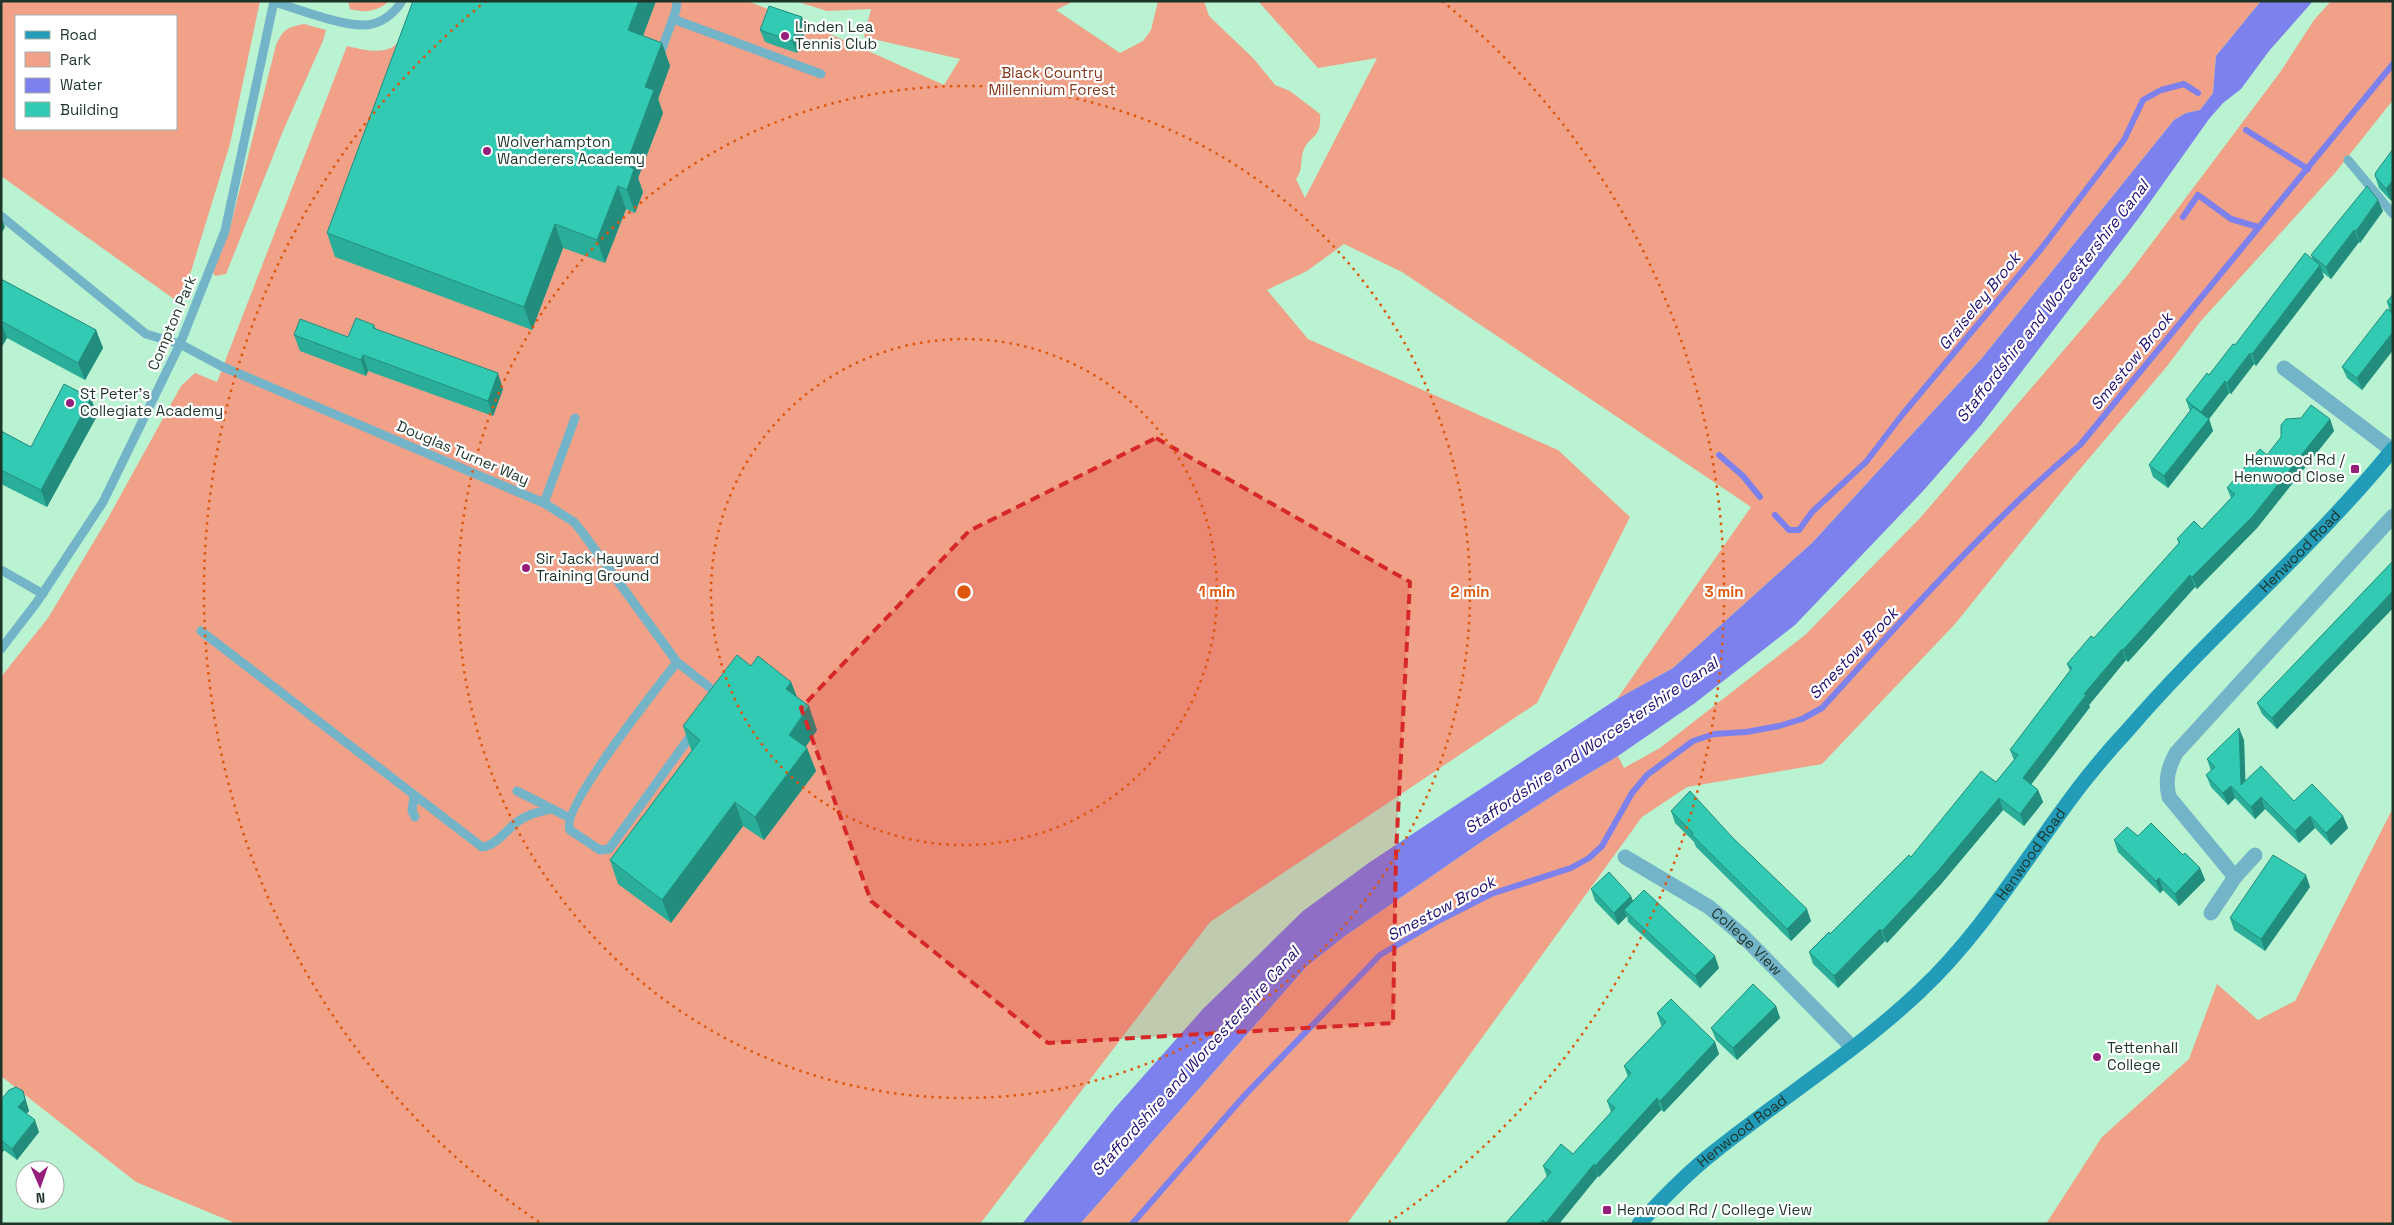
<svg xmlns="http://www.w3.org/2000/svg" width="2394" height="1225" viewBox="0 0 2394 1225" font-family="'Space Grotesk',sans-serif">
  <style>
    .green { fill: #f0a187; fill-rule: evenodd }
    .water { fill: #7c81ed }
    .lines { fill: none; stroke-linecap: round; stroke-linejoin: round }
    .stream { stroke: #7c81ed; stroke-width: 6 }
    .lane { stroke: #74b4c8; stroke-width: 9 }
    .street { stroke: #74b4c8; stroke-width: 15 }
    .secondary { stroke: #239cba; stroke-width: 15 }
    .wall { fill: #2bae99 }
    .shaded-wall { fill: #238d7d }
    .building { fill: #32cab2; stroke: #238d7d }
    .marked { fill: #d62828; fill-opacity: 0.2; stroke: #d62828; stroke-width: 4; stroke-dasharray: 10 6; stroke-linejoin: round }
    .ring { fill: none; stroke: #de570d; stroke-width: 2.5; stroke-dasharray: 2.5 5 }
    .poi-dot { fill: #961f7b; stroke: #fff; stroke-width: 2 }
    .labels { text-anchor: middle; stroke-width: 4.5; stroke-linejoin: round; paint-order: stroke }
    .poi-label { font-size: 15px; fill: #1d3528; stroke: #fff; text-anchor: start }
    .park-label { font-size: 15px; fill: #83361b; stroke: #fff }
    .street-label { font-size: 15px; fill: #1d3528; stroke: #fff }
    .water-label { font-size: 16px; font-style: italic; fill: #221071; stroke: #fff }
    .centre { fill: #de570d; stroke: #fff; stroke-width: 2.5 }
    .ring-label { font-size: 15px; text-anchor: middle; font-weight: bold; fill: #de570d; stroke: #fff; stroke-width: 4.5; stroke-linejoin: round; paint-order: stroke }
  </style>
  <rect width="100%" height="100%" fill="#b9f3d1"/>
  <path class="green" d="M1 1H260L230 144 181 304 1 176ZM16 16H176V129H16Z
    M348 1H389C377 12 365 13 350 9Z
    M423 1H747L812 26 944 85 960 59 864 37 871 9 827 11 795 1H1074L1056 10 1120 53 1143 41 1151 30 1158 1H1204L1209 16 1254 59 1275 85 1290 91 1320 114C1322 140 1309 134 1303 152 1300 162 1303 170 1296 179L1305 198 1377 58 1318 68 1258 1H2261L2216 56 2213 93 2200 110 2186 113 2174 120 1982 358 1812 543 1673 668 1617 699 1751 507 1402 272 1344 244 1307 271 1267 290 1308 339 1558 450 1630 517 1537 703 1210 922 980 1224H237L136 1182 1 1076V677L48 618 108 518 181 386 195 373 217 382 347 46C401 60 399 43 423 1Z
    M2331 1H2393V100L2335 173 2200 322 2168 365 2075 475 1955 624 1822 764 1687 787 1642 817 1347 1224H1080L1307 966 1345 936 1484 840 1563 789 1618 756 1624 768 1660 748 1805 635 1921 517 2127 276 2281 71 2314 20Z
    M304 24 326 30 323 41 283 131 226 274 215 276 213 272 229 232 276 45C283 30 287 27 304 24Z
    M2393 808V1224H2046L2102 1137 2189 1059 2217 984 2258 1020 2295 1001Z"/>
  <path class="water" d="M2261 1H2313L2269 51 2241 89 2223 103 2209 119 2138 219 1981 425 1923 491 1795 625 1695 703 1618 756 1563 789 1484 840 1345 936 1307 966 1080 1224H1022L1115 1108 1203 1009 1303 911 1370 862 1617 699 1673 668 1812 543 1982 358 2174 120 2186 113 2200 110 2213 93 2216 56Z"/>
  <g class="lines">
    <path class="stream" d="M2246 130 2308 169
      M2183 217 2198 195 2231 219 2258 227
      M1719 455 1743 476 1760 497
      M1775 515 1789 530H1799L1812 512 1866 462 1902 415 2041 249 2124 140 2143 100 2161 90 2184 84 2198 93
      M1132 1224 1245 1095 1380 955 1440 920 1491 894 1571 868 1589 858 1602 846 1632 793 1647 775 1693 741 1714 734 1746 732 1779 726 1802 719 1822 708C1905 617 1987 524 2080 445L2393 64"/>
    <path class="lane" d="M274 2C298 9 341 26 364 25 380 25 394 14 402 1
      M673 19 821 74
      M659 57 676 10 677 1
      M2348 160 2393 214
      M1 216 146 334 180 344 223 367 544 503 574 522 582 532 677 662 714 691 717 698
      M544 503 575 418
      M1 570 43 594
      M201 631 482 847C496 846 506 830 517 822 528 814 539 812 551 809
      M1 649 37 602 103 502 180 344 225 231 274 1
      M677 662C660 684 559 810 570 830L600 850 609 849 694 731
      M517 791 570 818
      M414 796 412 811 415 817"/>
    <g class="street">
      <path d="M2284 368 2392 450"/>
      <path id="s1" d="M1625 857 1709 907 1744 937 1852 1047"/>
      <path d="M2235 877 2169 797C2165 780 2168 768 2176 753L2393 516"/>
      <path d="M2211 913 2235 877 2255 855"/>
    </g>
    <path class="secondary" id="s2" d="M1639 1224C1662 1199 1687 1173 1714 1152 1781 1098 1857 1051 1920 991 1984 931 2028 854 2081 785 2096 766 2111 748 2127 731 2211 633 2312 549 2393 449"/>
  </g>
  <path class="wall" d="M413 1H656L643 36 662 43 670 66 658 99 663 113 638 178 643 192 635 213 626 209 605 263 563 248 532 330 335 257 327 233Z
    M806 29 797 53 765 42 760 30Z
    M2393 149 2391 201 2379 188 2375 176Z
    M2383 211 2360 243 2359 242 2331 279 2322 272 2324 277 2256 366 2254 364 2231 394 2229 393 2209 419 2213 431 2168 488 2153 477 2149 465 2190 411 2186 400 2235 345 2313 260 2311 255Z
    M1 279 96 330 103 348 85 380 7 338 1 348Z
    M2393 294V350L2362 390 2347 378 2342 367 2390 312 2387 302Z
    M374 325 376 329 503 389 493 416 368 371 366 376 300 351 294 335 348 337Z
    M91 398 97 416 47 507 1 484V431L31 447Z
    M2330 419 2334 431 2257 528 2197 589 2195 587 2128 662 2126 660 2089 705 2090 707 2031 784 2038 790 2043 802 2024 826 2003 810 1941 884 1887 943 1885 941 1838 988 1813 964 1809 952 1830 934 1996 782 2014 760 2010 750 2070 671 2067 664 2094 638 2179 544 2177 539 2202 529 2231 498 2227 488 2267 455Z
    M2393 561V608L2277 729 2262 714 2257 703Z
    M751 666 791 682 797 697 817 730 806 746 816 771 764 840 743 826 671 923 618 884 610 860 692 750H691L683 726Z
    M2244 740 2245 781 2294 801 2343 816 2348 828 2331 845 2315 828 2299 843 2265 809 2255 819 2235 798 2228 805 2211 787 2206 775 2211 771 2207 759Z
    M1671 811 1732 837 1811 921 1791 941 1696 847 1694 842 1675 823Z
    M2138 836 2183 855 2200 868 2205 880 2179 906 2163 890 2160 893 2118 852 2114 840Z
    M2310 887 2265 951 2234 930 2230 918Z
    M1591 889 1633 901 1719 968 1700 988 1628 922 1627 916 1618 925 1595 901Z
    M1776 1006 1780 1018 1737 1060 1716 1040 1711 1028Z
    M1657 1013 1715 1042 1719 1054 1664 1112 1661 1110 1599 1177 1598 1176 1559 1224H1505L1547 1177 1543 1166 1573 1154 1611 1112 1607 1101 1628 1077 1624 1066 1662 1026 1661 1025Z
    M23 1091 29 1111 26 1114 39 1132 17 1160 4 1150 1 1154V1100Z"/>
  <path class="shaded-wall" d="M639 1H656L636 54 628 30Z
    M802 17 806 29 797 53 792 41Z
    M662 43 670 66 658 99 663 113 638 178 643 192 635 213 627 190 626 165 645 87Z
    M2393 180V198L2391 201 2386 189Z
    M618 186 626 209 605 263 597 240Z
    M2378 200 2383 211 2360 243 2356 231Z
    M1 217 5 227 1 234Z
    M555 224 563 248 532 330 524 307Z
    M2354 230 2359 242 2331 279 2326 267Z
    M2320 265 2324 277 2256 366 2252 354Z
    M1 322 7 338 1 348Z
    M96 330 103 348 85 380 78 363Z
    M2393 332V350L2362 390 2357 378Z
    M2250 353 2254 364 2231 394 2227 383Z
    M363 355 368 371 366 376 361 360Z
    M498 373 503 389 493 416 488 401Z
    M2225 381 2229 393 2209 419 2213 431 2168 488 2164 476 2205 423 2201 412Z
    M91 398 97 416 47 507 41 490Z
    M2330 419 2334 431 2257 528 2197 589 2192 577Z
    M2190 575 2195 587 2128 662 2123 650Z
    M2393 591V608L2277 729 2272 718Z
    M2122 649 2126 660 2089 705 2090 707 2027 790 2023 778 2084 694Z
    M791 682 800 705 786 689Z
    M809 706 817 730 798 758 789 735Z
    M2239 728 2244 740 2246 797 2241 785Z
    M807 748 816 771 764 840 755 817Z
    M2231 786 2235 798 2228 805 2223 793Z
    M2038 790 2043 802 2024 826 2020 814Z
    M2261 797 2265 809 2255 819 2251 807Z
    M1999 798 2003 810 1941 884 1887 943 1882 931Z
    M735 802 743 826 671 923 662 900Z
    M2310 816 2315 828 2299 843 2295 831Z
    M2343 816 2348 828 2331 845 2326 833Z
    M2200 868 2205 880 2179 906 2175 894Z
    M2306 875 2310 887 2265 951 2261 939Z
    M2159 878 2163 890 2160 893 2156 881Z
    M1631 896 1636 908 1624 910 1627 916 1618 925 1614 913Z
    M1807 909 1811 921 1791 941 1787 929Z
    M1880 929 1885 941 1838 988 1834 976Z
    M1715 956 1719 968 1700 988 1695 976Z
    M1776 1006 1780 1018 1737 1060 1733 1048Z
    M1715 1042 1719 1054 1664 1112 1660 1101Z
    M23 1091 29 1111 22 1119 18 1107Z
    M1657 1098 1661 1110 1599 1177 1595 1166Z
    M35 1120 39 1132 17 1160 12 1149Z
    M1 1143 4 1150 1 1154Z
    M1594 1164 1598 1176 1559 1224H1546V1223Z"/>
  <path class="building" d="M413 1H639L628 30 662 43 645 87 654 90 626 165 634 169 627 190 618 186 597 240 555 224 524 307 327 233Z
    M769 6 802 17 792 41 760 30Z
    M2393 149V180L2386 189 2375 176 2376 172Z
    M2367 186 2378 200 2356 231 2354 230 2326 267 2311 255Z
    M2305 253 2320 265 2252 354 2250 353 2227 383 2225 381 2201 412 2186 400 2207 373 2209 375 2233 344 2235 345Z
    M1 279 96 330 78 363 1 321Z
    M2393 294V306L2387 302Z
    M2387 309 2393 313V332L2357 378 2342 367Z
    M356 318 374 325 373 328 498 373 488 401 363 355 361 360 294 335 300 319 348 337Z
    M64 384 91 398 41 490 1 470V431L31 447Z
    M2311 405 2330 419 2253 516 2192 577 2190 575 2123 650 2122 649 2084 694 2086 695 2023 778 2038 790 2020 814 1999 798 1937 872 1882 931 1880 929 1834 976 1809 952 1829 932 1830 934 1909 855 1911 857 1981 771 1996 782 2018 755 2010 750 2072 668 2067 664 2091 636 2094 638 2180 542 2177 539 2194 521 2202 529 2235 494 2227 488 2260 449 2267 455 2281 437V425L2286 419 2301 418Z
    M2193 407 2209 419 2164 476 2149 465Z
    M2393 561V591L2272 718 2257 703Z
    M737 655 751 666 758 656 791 682 786 689 809 706 789 735 807 748 755 817 735 802 662 900 610 860 700 740 683 726Z
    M2239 728 2241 785 2261 766 2294 801 2312 784 2343 816 2326 833 2310 816 2295 831 2261 797 2251 807 2231 786 2223 793 2206 775 2215 767 2207 759Z
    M1690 791 1732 837 1807 909 1787 929 1692 835 1693 833 1671 811Z
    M2151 823 2183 855 2185 853 2200 868 2175 894 2159 878 2156 881 2114 840 2127 827 2138 836Z
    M2273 855 2306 875 2261 939 2230 918Z
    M1609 872 1631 896 1614 913 1591 889Z
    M1644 890 1715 956 1695 976 1624 910Z
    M1753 984 1776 1006 1733 1048 1711 1028Z
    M1671 999 1715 1042 1660 1101 1657 1098 1595 1166 1594 1164 1546 1223 1543 1220 1540 1224H1505L1551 1172 1543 1166 1561 1144 1573 1154 1615 1108 1607 1101 1631 1073 1624 1066 1666 1022 1657 1013Z
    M16 1087 23 1091 25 1099 18 1107 35 1120 12 1149 1 1140V1100L9 1090Z"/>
  <path class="marked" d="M1156 438 1410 582 1396 853 1393 1023 1048 1043 871 901 801 708 969 531Z"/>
  <g class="ring">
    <circle cx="964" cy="592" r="253"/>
    <circle cx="964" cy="592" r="506"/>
    <path d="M539 1222A760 760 0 0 1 486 1M1442 1A760 760 0 0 1 1389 1222"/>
  </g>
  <g class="poi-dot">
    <circle cx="785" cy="36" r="5"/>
    <circle cx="487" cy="151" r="5"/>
    <circle cx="70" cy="403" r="5"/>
    <rect x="2350" y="464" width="10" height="10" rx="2.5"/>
    <circle cx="526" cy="568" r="5"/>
    <circle cx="2097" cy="1057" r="5"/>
    <rect x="1602" y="1205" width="10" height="10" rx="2.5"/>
  </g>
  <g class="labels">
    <g class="poi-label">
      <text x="795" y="32">Linden Lea<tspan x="795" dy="17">Tennis Club</tspan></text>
      <text x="497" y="147">Wolverhampton<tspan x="497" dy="17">Wanderers Academy</tspan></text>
      <text x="80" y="399">St Peter's<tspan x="80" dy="17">Collegiate Academy</tspan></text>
      <text x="2345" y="465" text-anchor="end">Henwood Rd /<tspan x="2345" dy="17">Henwood Close</tspan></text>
      <text x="536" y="564">Sir Jack Hayward<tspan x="536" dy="17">Training Ground</tspan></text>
      <text x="2107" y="1053">Tettenhall<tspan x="2107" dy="17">College</tspan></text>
      <text x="1617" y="1215">Henwood Rd / College View</text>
    </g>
    <g class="park-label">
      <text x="1052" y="78">Black Country<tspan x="1052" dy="17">Millennium Forest</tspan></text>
    </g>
    <g class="street-label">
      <text transform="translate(172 323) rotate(-67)" y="5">Compton Park</text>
      <text transform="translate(463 453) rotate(23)" y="5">Douglas Turner Way</text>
      <text dy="5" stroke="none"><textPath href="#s2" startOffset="948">Henwood Road</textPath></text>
      <text dy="5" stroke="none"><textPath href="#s2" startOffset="542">Henwood Road</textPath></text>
      <text dy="5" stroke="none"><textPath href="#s1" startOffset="149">College View</textPath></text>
      <text dy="5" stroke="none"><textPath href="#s2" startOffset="139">Henwood Road</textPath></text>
    </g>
    <g class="water-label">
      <text transform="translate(1979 301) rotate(-51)" y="6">Graiseley Brook</text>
      <text transform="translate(2052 301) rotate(-52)" y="6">Staffordshire and Worcestershire Canal</text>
      <text transform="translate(2131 361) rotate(-51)" y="6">Smestow Brook</text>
      <text transform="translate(1853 653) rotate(-46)" y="6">Smestow Brook</text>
      <text transform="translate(1591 745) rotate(-34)" y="6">Staffordshire and Worcestershire Canal</text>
      <text transform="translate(1441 908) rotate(-28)" y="6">Smestow Brook</text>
      <text transform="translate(1195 1061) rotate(-48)" y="6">Staffordshire and Worcestershire Canal</text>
    </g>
  </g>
  <circle cx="964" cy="592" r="8" class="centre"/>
  <g class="ring-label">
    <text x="1217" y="597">1 min</text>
    <text x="1470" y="597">2 min</text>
    <text x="1724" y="597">3 min</text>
  </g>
  <rect width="2394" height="1225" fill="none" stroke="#1d3528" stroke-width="5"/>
  <rect x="15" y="15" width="162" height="115" fill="#ffffff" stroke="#a5aea9"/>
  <rect x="25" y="31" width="25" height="8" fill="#239cba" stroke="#a5aea9"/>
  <text x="60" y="40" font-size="15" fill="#1d3528">Road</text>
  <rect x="25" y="52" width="25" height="15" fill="#f0a187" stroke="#a5aea9"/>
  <text x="60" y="65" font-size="15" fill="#1d3528">Park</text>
  <rect x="25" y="78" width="25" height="15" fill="#7c81ed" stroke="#a5aea9"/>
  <text x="60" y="90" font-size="15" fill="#1d3528">Water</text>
  <rect x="25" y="102" width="25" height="15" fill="#32cab2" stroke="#a5aea9"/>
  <text x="60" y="115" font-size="15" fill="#1d3528">Building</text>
  <g transform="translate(40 1185) rotate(178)"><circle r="24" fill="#ffffff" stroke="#a5aea9"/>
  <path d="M0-4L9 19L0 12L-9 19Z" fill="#961f7b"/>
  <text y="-8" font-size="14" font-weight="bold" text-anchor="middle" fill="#1d3528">N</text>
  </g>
</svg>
